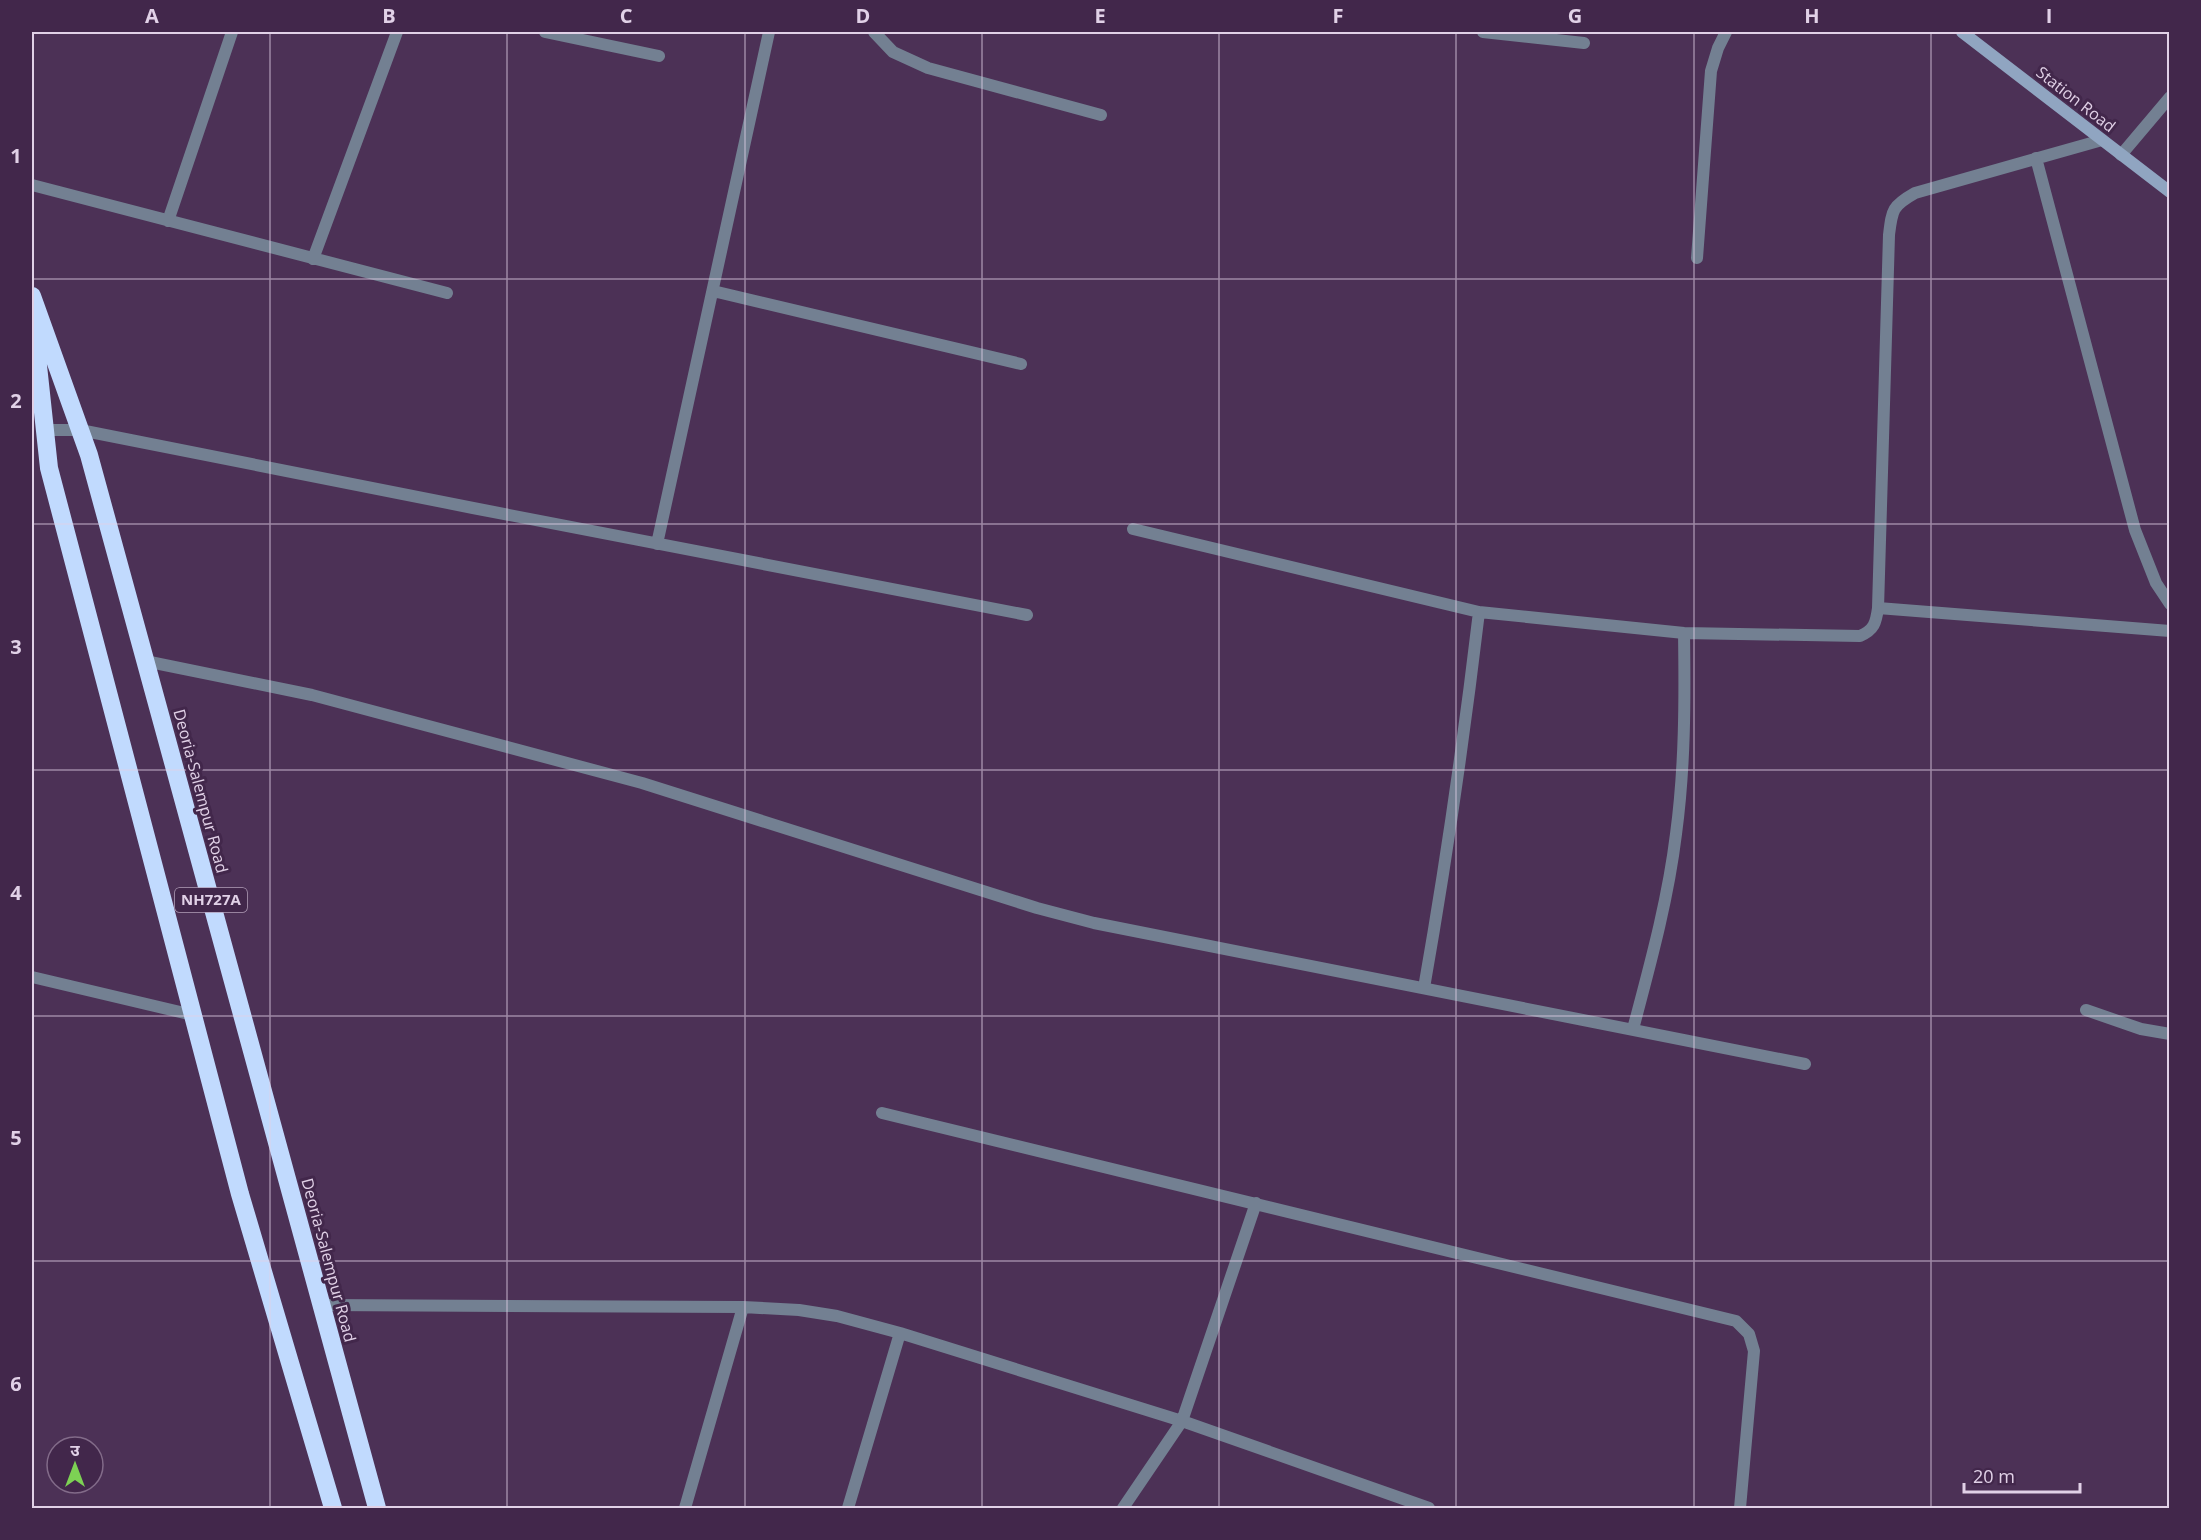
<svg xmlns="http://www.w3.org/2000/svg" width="2201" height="1540" viewBox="0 0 2201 1540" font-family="'Open Sans','Noto Sans Devanagari',sans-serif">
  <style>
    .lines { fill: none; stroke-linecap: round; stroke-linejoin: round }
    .lane { stroke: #738092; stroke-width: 12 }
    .street { stroke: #738092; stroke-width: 12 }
    .secondary { stroke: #90a5c1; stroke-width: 12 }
    .highway { stroke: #c1dafe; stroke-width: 18 }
    .grid { fill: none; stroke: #e1d1e7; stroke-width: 1.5; stroke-opacity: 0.55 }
    .labels { text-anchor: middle; stroke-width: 6; stroke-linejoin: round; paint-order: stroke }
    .shield { fill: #42274b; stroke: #b19eb8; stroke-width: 1.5 }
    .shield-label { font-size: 15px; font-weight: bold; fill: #e1d1e7 }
    .street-label { font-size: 16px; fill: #e1d1e7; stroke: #42274b }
    .neatline { fill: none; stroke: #e1d1e7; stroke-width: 2 }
    .grid-label { font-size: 20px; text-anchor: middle; font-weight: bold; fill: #e1d1e7 }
  </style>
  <rect width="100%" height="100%" fill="#4c3156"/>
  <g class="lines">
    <path class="lane" d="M2121 155 2170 97"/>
    <path class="street" d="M545 32 659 56
      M874 32 893 52 928 68 1101 115
      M1483 32 1584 43
      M2036 158 2135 530 2156 583 2170 604
      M32 185 447 293
      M168 221 232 32
      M1697 258 1711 71 1718 48 1726 32
      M313 259 397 32
      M713 291 1021 364
      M45 430H80L473 508 1027 615
      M1133 529 1479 612 1684 633 1860 636C1874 630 1876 623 1878 608L1889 235C1892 210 1892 206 1915 193L2102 140
      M657 544 769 32
      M1878 608 2170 631
      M145 661 312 695 642 783 1037 908 1094 923 1805 1064
      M32 977 193 1015
      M1424 988C1446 863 1464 738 1479 612
      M2086 1010 2141 1029 2170 1034
      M1633 1029C1650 965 1668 900 1676 834 1685 767 1685 700 1684 633
      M882 1113 1736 1321 1749 1334 1754 1351 1740 1508
      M321 1305 743 1307 799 1310 837 1316 900 1333 1182 1421 1429 1508
      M685 1508 743 1307
      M848 1508 900 1333
      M1123 1508 1182 1421 1256 1203"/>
    <path class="secondary" d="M1962 32 2170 192"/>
    <path class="highway" d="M32 296 89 455 377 1508
      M33 319 49 468 240 1194 333 1508"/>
  </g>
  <path class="grid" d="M270 32V1508M507 32V1508M745 32V1508M982 32V1508M1219 32V1508M1456 32V1508M1694 32V1508M1931 32V1508M32 279H2170M32 524H2170M32 770H2170M32 1016H2170M32 1261H2170"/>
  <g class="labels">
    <rect class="shield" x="175" y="888" width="72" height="24" rx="4.5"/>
    <g class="shield-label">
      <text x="211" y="905">NH727A</text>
    </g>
    <g class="street-label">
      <text transform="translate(2076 99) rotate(38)" y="6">Station Road</text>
      <text transform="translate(201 791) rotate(75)" y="6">Deoria-Salempur Road</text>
      <text transform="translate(329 1260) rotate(75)" y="6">Deoria-Salempur Road</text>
    </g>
  </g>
  <rect width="2201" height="1540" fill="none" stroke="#42274b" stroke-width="66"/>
  <g transform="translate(75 1465)"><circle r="28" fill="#42274b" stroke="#826b89" stroke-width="1.5"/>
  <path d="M0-4.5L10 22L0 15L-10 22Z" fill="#7dd154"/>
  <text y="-9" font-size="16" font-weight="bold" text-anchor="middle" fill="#e1d1e7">उ</text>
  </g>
  <path d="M1964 1483v9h116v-9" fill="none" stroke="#e1d1e7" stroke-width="3"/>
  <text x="1973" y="1483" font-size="18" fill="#e1d1e7" stroke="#42274b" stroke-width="4.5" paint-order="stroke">20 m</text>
  <rect x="33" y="33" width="2135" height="1474" class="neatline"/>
  <g class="grid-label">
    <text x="152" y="23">A</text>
    <text x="389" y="23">B</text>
    <text x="626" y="23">C</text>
    <text x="863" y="23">D</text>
    <text x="1100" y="23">E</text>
    <text x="1338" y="23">F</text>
    <text x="1575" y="23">G</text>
    <text x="1812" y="23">H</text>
    <text x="2049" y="23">I</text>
    <text x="16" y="163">1</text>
    <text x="16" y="408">2</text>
    <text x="16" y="654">3</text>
    <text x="16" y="900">4</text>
    <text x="16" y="1145">5</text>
    <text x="16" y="1391">6</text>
  </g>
</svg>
